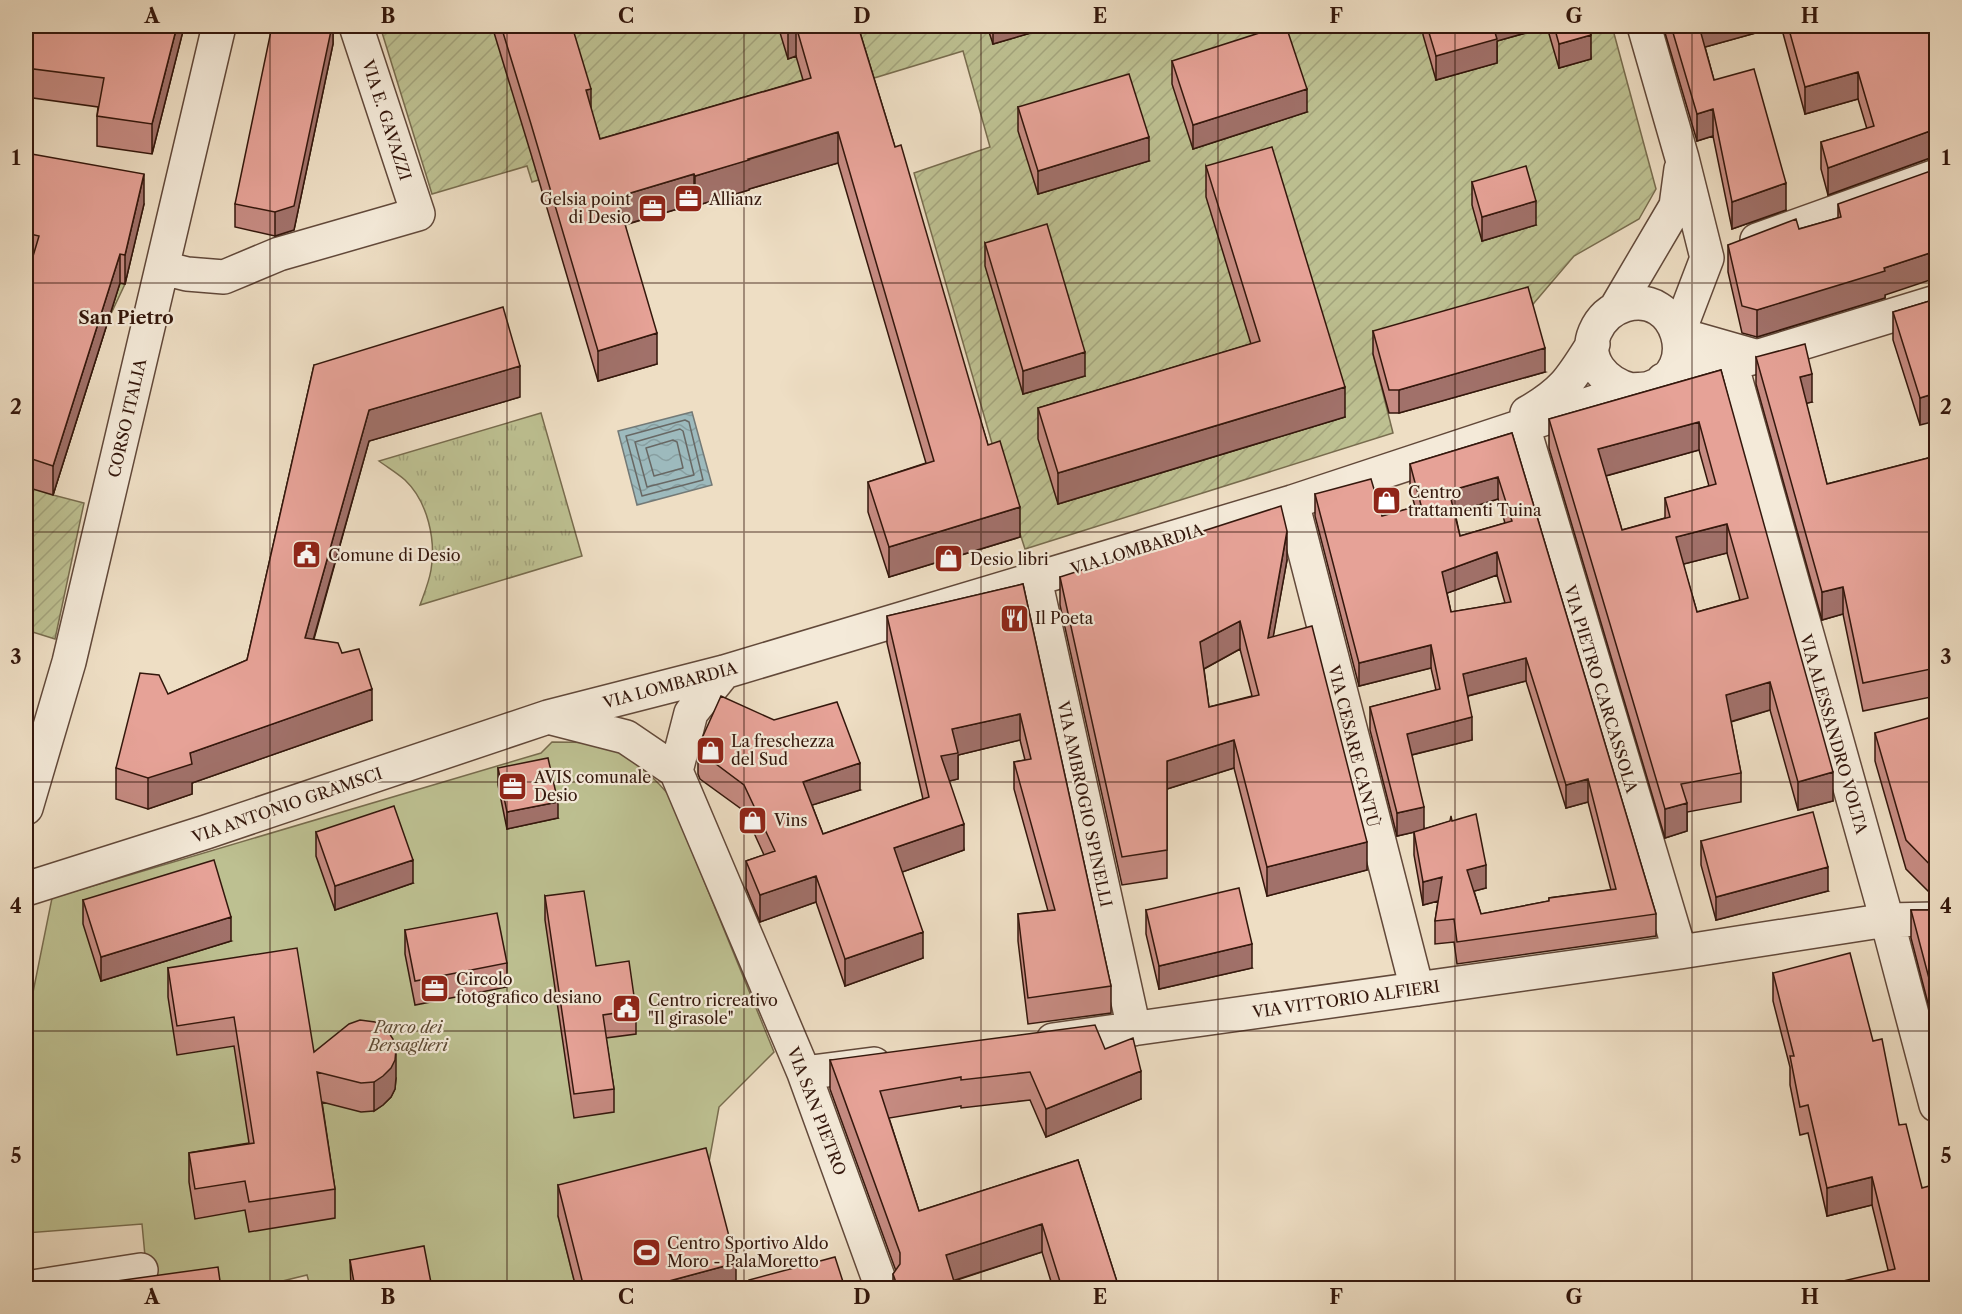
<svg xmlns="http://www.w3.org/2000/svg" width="1962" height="1314" viewBox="0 0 1962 1314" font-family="'Libre Caslon Text',serif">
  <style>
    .grass { fill: url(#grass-tufts); stroke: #786c4e; stroke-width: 1.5 }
    .park { fill: #bdc091; stroke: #786c4e; stroke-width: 1.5 }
    .garden { fill: url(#garden-furrows); stroke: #786c4e; stroke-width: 1.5 }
    .water { fill: url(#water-waves); stroke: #737976; stroke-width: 1.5 }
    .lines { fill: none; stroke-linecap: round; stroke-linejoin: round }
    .shore { stroke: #686864; stroke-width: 1.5 }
    .minor-casing { stroke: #62493a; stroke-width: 36 }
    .minor { stroke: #f4ead9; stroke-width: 33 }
    .wall { fill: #c68b82; stroke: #34170c; stroke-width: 1.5; fill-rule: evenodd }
    .shaded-wall { fill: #a1716a; stroke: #34170c; stroke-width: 1.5 }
    .building { fill: #e6a297; stroke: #34170c; stroke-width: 1.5; fill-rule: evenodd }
    .grid { fill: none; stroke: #34170c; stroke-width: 1.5; stroke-opacity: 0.55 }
    .labels { text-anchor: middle; stroke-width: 4.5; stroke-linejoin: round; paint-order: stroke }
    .street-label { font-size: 16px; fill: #34170c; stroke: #f4ead9 }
    .poi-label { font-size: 16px; fill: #34170c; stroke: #f4ead9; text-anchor: start }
    .park-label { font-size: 16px; font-style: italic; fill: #5d4a34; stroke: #f4ead9 }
    .neighbourhood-label { font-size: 18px; font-weight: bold; fill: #34170c; stroke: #f4ead9 }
    .neatline { fill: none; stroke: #34170c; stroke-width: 2 }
    .grid-label { font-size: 20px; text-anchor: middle; font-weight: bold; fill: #34170c }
  </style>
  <defs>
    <pattern id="grass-tufts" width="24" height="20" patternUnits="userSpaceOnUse" patternTransform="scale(1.5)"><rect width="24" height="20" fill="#bdc091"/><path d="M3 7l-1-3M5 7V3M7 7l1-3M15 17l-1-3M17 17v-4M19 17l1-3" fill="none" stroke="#a3a47c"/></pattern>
    <pattern id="garden-furrows" width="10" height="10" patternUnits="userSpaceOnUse" patternTransform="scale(1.5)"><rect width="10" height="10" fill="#bdc091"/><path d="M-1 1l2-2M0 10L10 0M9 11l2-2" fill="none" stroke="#a3a47c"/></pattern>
    <pattern id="water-waves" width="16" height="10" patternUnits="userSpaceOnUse" patternTransform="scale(1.5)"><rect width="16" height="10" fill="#9dbabd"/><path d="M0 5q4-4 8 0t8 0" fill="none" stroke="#889fa1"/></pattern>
  </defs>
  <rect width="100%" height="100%" fill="#eedec4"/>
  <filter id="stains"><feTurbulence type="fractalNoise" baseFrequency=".00333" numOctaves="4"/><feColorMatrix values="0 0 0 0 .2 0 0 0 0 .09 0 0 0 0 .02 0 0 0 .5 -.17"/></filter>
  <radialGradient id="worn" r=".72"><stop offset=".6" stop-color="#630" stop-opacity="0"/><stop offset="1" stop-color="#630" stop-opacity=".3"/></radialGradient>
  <path class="grass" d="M541 413 582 556 420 605C424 594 429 582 431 570 436 540 428 502 405 480 397 473 387 467 379 461Z"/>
  <path class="park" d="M552 742C564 742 577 742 589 743 624 748 647 770 669 795L774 1052 719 1107 706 1179 558 1216 576 1288H427L423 1270 350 1284 310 1286 307 1275 254 1288H148L142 1224 26 1233V1027L52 898 541 753Z"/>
  <path class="garden" d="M380 26H1612L1656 189 1639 219 1574 256 1528 310 1373 354 1393 433 1025 549 1000 471 914 173 990 147 963 51 532 182 527 166 432 194Z
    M26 263 125 284 109 318 53 495 84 503 55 639 26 630Z"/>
  <path class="water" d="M692 412 712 485 637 505 618 431Z"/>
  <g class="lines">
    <path class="shore" d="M685 420 689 422 703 480 642 496 626 436Z
      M680 429 683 431 694 475 647 487 635 442Z
      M673 440 677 442 683 468 654 476 646 448Z"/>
    <defs>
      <path id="minor" d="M1644 26 1682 158 1707 258 1678 334
        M1757 240 1936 176
        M163 268 187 274 224 277 279 254 418 214 356 26
        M1616 308 1676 206 1681 169
        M1678 334 1755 356
        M1731 363 1887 920 1936 1105
        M1663 380 1756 357 1936 302
        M1527 413C1564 392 1571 379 1593 344
        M1523 426 1680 952
        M1292 502 1417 989
        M1035 579 1134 1029
        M552 718 626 737 676 771 804 1073 882 1288
        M676 771 691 713 724 672
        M26 808 69 662 219 26
        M26 889 206 832 548 717 724 672 1292 502 1631 390C1637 389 1644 390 1650 388 1703 371 1678 289 1625 305 1612 309 1601 318 1595 332 1583 360 1605 383 1631 390
        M1053 1040 1680 952 1887 920 1936 919
        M804 1073 874 1064
        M26 1288 141 1270"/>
    </defs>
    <use href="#minor" class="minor-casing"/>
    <use href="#minor" class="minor"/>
  </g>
  <path class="wall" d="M26 26 116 29 183 26V31L152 154 97 146V116L98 107 26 97Z
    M333 26V44L294 230 275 236 235 227V204Z
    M492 26H572L591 110 600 139 803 80 796 56 788 59 778 26H858L895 147 988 445 1020 537 889 577 868 512V482L926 463 838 163 749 189V190L695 206 694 204 625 225 657 364 598 381 531 154Z
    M987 26H1055L993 44Z
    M1423 26H1588L1591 59 1559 68 1547 27 1497 41V63L1436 80 1423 35Z
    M1663 26H1936V158H1930L1828 195 1821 169V142L1867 129 1858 99 1805 114 1781 26 1705 47 1714 80 1786 210 1732 229 1713 136 1697 141Z
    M1172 61 1307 112 1193 149 1172 84Z
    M1018 107 1149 161 1038 194 1018 131Z
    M26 153 144 204 125 284 120 283 53 495 26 487V280L30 264 26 263Z
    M1206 166 1345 417 1058 504 1038 439V408L1251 344 1206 197Z
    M1472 182 1536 225 1482 241 1472 205Z
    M1838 204 1885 295V298L1757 337 1742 333 1728 272V245L1799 229 1838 218Z
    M985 243 1085 376 1023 394 985 266Z
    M1936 299 1920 425 1893 340V312Z
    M1373 331 1545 372 1399 413H1389L1373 354Z
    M1756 357 1812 402 1806 403 1827 484 1936 456V696L1863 711 1843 614 1822 620 1756 384Z
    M314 365 520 397 369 441 314 639 372 720 192 783V794L148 809 116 799V768L168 694 247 660Z
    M1721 370 1833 801 1798 810 1770 710 1731 722 1741 773V802L1687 812V831L1665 838 1549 448V419ZM1699 450 1709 486 1665 498V518L1622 530 1606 476ZM1727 553 1740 600 1697 612 1683 564Z
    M1512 433 1656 914V936L1457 964 1454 942 1435 944V921L1438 901 1423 905 1414 855V832L1397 836 1370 730V707L1436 690 1431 668 1359 686 1315 516V494L1382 516 1415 507 1410 487V464ZM1498 499 1505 523 1460 536 1455 513ZM1497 575 1505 603 1451 612 1447 593ZM1526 681 1566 808 1588 802 1611 890 1549 898V901L1481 914 1474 891 1486 888 1452 821 1424 829 1412 755 1472 740 1468 696Z
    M1287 560 1273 636 1367 870 1267 896 1234 768 1167 789V878L1122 885 1060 605V577ZM1240 649 1252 696 1209 707 1204 669Z
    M1023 584 1111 986V1013L1028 1024 1018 941V914L1048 911 1014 789V762L1025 760 1020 740 958 755V779L949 781 964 850 902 872 923 958 845 986 816 902 760 922 746 888V861L764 855 744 811 700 779 698 774V747L860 790 812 805 823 834 923 799 887 643V616Z
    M1936 721V899L1906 869 1875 761V733Z
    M498 768 558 818 507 829 498 785Z
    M316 832 413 883 335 910 316 856Z
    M1701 841 1828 891 1716 920 1701 865Z
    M545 896 596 966 636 1010V1034L606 1038 614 1089V1112L574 1118 545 920Z
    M83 900 231 941 101 981 83 924Z
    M1146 910 1252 968 1159 989 1146 934Z
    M1911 910H1936V1034L1911 938Z
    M405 930 507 963V987L415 1005 405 954Z
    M168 968 314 1052 396 1078 395 1089 391 1097 383 1105 374 1111 361 1112 322 1102 335 1189V1218L249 1232 245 1210 195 1219 189 1182V1153L249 1143 234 1046 177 1055 168 997Z
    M1773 973 1873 1041 1899 1125 1922 1188 1936 1288 1888 1270 1872 1205 1827 1216 1808 1133 1800 1135 1790 1085V1067L1773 1001Z
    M1105 1049 1141 1099 1046 1137 1030 1100 961 1108V1106L889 1118 919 1211 1078 1160 1119 1288H1053L1042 1252 954 1281 956 1288H893V1274L896 1271 830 1089V1060Z
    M558 1185 736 1288H576L558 1216Z
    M350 1260 432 1288H351Z"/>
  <path class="shaded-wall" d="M177 26H183V31L152 154V124Z
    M332 26H333V44L294 230 275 236V212Z
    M796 26V56L788 59V28Z
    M993 26H1055L993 44Z
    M1491 26H1547V27L1497 41V63L1436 80V56Z
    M1698 26H1781L1698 49Z
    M1591 35V59L1559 68V44Z
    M1858 72V99L1805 114V87Z
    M591 89V119L586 90Z
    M1307 89V112L1193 149V125Z
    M1713 109V136L1697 141V114Z
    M1930 131V158L1828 195V168Z
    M838 132V163L749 189V190L695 206V176Z
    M1149 137V161L1038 194V171Z
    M144 174V204L125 284V255Z
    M694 174V204L617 227V197Z
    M1786 183V210L1732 229V202Z
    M1536 201V225L1482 241V217Z
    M1936 251V278L1885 295V298L1757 337V310Z
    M120 254V283L53 495V466Z
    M657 333V364L598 381V351Z
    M1545 348V372L1399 413V390Z
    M1085 352V376L1023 394V371Z
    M520 366V397L369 441 305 669V638L369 410Z
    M1812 374V402L1800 405V377Z
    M1345 387V417L1058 504V473Z
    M1936 393V421L1920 425V398Z
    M1699 422V450L1598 478V449Z
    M1498 477V499L1449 514V491Z
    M1020 507V537L889 577V547Z
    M1727 524V553L1676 566V537Z
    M1287 531V560L1268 666V638Z
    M1497 552V575L1442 595V572Z
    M1843 587V614L1822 620V592Z
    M1240 621V649L1200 671V642Z
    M1431 645V668L1359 686V663Z
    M1526 658V681L1463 697V674Z
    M1770 682V710L1726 723V695Z
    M372 689V720L192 783V794L148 809V778L190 753Z
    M1020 714V740L958 755V779L941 783V756L952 729Z
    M1472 717V740L1407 756V734Z
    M1234 740V768L1167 789V761Z
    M860 763V790L803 808V782Z
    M1833 772V801L1798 810V782Z
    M1588 779V802L1566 808V785Z
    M558 802V818L507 829V812Z
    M1687 803V831L1665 838V809Z
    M1424 807V830L1397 836V813Z
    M964 824V850L894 875V848Z
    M1367 842V870L1267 896V867Z
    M413 860V883L335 910V886Z
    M1486 865V888L1467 893V870Z
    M1828 867V891L1716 920V897Z
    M816 876V902L760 922V895Z
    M1442 877V900L1423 905V882Z
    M231 917V941L101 981V957Z
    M923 932V958L845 986V959Z
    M1252 944V968L1159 989V966Z
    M396 1049V1078L395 1089 391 1097 383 1105 374 1111V1082Z
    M1141 1071V1099L1046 1137V1109Z
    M1872 1177V1205L1827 1216V1188Z
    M1042 1224V1252L946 1283V1255Z
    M736 1263V1288H643Z"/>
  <path class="building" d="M26 26H78L116 29 117 26H177L152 124 97 116 104 78 26 68Z
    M272 26H332L294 206 275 212 235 204Z
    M501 26H572L591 89 586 90 600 139 811 78 796 26 788 28 787 26H858L895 147 901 145 988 445 1000 441 1020 507 889 547 868 482 934 461 838 132 748 159 749 160 695 176 694 174 617 197 657 333 598 351 531 124Z
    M1281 26H1286L1307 89 1193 125 1172 61Z
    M1427 26H1493L1497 39 1436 56Z
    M1554 26H1588L1591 35 1559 44Z
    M1671 26H1699L1714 80 1754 69 1786 183 1732 202 1713 109 1697 114Z
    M1788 26H1936V131H1930L1828 168 1821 142 1874 126 1858 72 1805 87Z
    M1129 74 1149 137 1038 171 1018 107Z
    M1272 147 1345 387 1058 473 1038 408 1260 341 1206 166Z
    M26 153 144 174 125 255 120 254 53 466 26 457V280L39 236 26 233Z
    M1526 166 1536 201 1482 217 1472 182Z
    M1936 169V208L1935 209 1936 215V251L1884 268 1885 271 1757 310 1742 306 1728 245 1796 219 1799 229 1841 217 1838 204Z
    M1047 224 1085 352 1023 371 985 243Z
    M1528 287 1545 348 1399 390H1389L1373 331Z
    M1936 299V393L1920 398 1893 312Z
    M503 307 520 366 369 410 305 638 338 643 342 653 359 649 372 689 190 753 192 764 148 778 116 768 140 673 159 675 168 694 247 660 314 365Z
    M1805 344 1812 374 1800 377 1827 484 1936 456V668L1863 683 1843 587 1822 592 1756 357Z
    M1721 370 1833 772 1798 782 1770 682 1726 695 1741 773 1681 784 1687 803 1665 809 1549 419ZM1699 422 1716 484 1665 498 1670 517 1622 530 1598 449ZM1727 524 1748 598 1697 612 1676 537Z
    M1512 433 1656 914 1457 942 1454 919 1435 921 1442 877 1423 882 1414 832 1450 821 1451 816 1452 821 1476 814 1486 865 1467 870 1481 914 1549 901V898L1616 889 1588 779 1566 785 1526 658 1463 674 1472 717 1407 734 1424 807 1397 813 1370 707 1440 689 1431 645 1359 663 1315 494 1371 479 1382 516 1421 505 1410 464ZM1498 477 1512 521 1460 536 1449 491ZM1497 552 1511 602 1451 612 1442 572Z
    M1281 506 1287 531 1268 638 1312 626 1367 842 1267 867 1234 740 1167 761V850L1122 857 1060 577ZM1240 621 1259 695 1209 707 1200 642Z
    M1023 584 1111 986 1028 998 1018 914 1055 910 1014 762 1031 759 1020 714 952 729 958 753 941 756 964 824 894 848 923 932 845 959 816 876 760 895 746 861 775 851 744 785 700 752 698 747 721 696 774 720 837 702 860 763 803 782 823 834 929 797 887 616Z
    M1935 716 1936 721V871L1906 840 1875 733Z
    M548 758 558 802 507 812 498 768Z
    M394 806 413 860 335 886 316 832Z
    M1813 812 1828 867 1716 897 1701 841Z
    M214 860 231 917 101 957 83 900Z
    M1239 888 1252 944 1159 966 1146 910Z
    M584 891 596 966 629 961 636 1010 603 1015 614 1089 574 1094 545 896Z
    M1911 910H1936V1005Z
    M497 913 507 963 415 981 405 930Z
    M297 948 314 1052 349 1024 360 1020 375 1022 385 1027 393 1039 396 1049 395 1060 391 1068 383 1076 374 1082 361 1083 317 1072 335 1189 249 1202 245 1181 195 1189 189 1153 254 1143 234 1017 177 1026 168 968Z
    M1850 953 1873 1041 1882 1039 1899 1125 1906 1124 1922 1188 1936 1184V1288H1813L1895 1269 1872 1177 1827 1188 1808 1105 1800 1107 1790 1056H1794L1773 973Z
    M1095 1025 1105 1049 1133 1038 1141 1071 1046 1109 1030 1072 961 1080V1077L880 1091 919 1211 1078 1160 1119 1288H1062L1042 1224 946 1255 956 1288H898L893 1274 900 1264V1253L830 1060Z
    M706 1148 736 1263 643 1288H584L558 1185Z
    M424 1246 432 1288H355L350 1260Z
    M835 1257 845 1288H752L749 1280Z
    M218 1267 221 1288H66Z
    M42 1282 43 1288H26V1285Z"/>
  <path class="grid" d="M270 26V1288M507 26V1288M744 26V1288M981 26V1288M1218 26V1288M1455 26V1288M1692 26V1288M26 283H1936M26 532H1936M26 782H1936M26 1031H1936"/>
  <defs>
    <symbol id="office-square" viewBox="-11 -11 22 22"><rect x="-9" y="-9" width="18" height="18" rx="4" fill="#8f2418" stroke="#f4ead9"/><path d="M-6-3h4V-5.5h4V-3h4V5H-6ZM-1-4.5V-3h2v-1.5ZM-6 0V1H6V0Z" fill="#fff"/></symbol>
    <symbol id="shop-square" viewBox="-11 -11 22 22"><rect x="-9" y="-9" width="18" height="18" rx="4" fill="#8f2418" stroke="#f4ead9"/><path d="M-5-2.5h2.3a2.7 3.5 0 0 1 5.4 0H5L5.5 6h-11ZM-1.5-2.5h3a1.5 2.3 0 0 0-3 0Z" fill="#fff"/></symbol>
    <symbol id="civic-square" viewBox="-11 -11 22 22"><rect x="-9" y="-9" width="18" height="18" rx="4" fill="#8f2418" stroke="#f4ead9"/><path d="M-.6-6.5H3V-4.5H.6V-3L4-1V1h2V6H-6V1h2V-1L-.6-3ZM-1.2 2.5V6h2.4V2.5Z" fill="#fff"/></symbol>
    <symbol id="restaurant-square" viewBox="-11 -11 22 22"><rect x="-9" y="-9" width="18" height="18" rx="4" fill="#8f2418" stroke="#f4ead9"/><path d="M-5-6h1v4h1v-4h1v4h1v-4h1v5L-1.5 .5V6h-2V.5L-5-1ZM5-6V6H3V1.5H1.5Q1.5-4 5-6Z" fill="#fff"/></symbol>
    <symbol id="stadium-square" viewBox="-11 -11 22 22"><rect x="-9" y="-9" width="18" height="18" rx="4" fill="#8f2418" stroke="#f4ead9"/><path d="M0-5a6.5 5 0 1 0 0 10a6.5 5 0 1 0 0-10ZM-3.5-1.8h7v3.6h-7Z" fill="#fff"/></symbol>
  </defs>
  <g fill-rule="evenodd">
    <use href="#office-square" x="672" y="182" width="33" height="33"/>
    <use href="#office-square" x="636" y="192" width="33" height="33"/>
    <use href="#shop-square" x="1370" y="484" width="33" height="33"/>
    <use href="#civic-square" x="290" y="538" width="33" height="33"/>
    <use href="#shop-square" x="932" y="542" width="33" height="33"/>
    <use href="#restaurant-square" x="998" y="602" width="33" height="33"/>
    <use href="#shop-square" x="694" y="734" width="33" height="33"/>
    <use href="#office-square" x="496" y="770" width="33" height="33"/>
    <use href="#shop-square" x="736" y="804" width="33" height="33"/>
    <use href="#office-square" x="418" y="972" width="33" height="33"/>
    <use href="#civic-square" x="610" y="992" width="33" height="33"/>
    <use href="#stadium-square" x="630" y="1236" width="33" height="33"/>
  </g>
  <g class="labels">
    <g class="street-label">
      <text transform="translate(387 120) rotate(72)" y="6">VIA E. GAVAZZI</text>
      <text transform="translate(127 418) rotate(-77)" y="6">CORSO ITALIA</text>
      <text transform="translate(1137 549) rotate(-17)" y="6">VIA LOMBARDIA</text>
      <text transform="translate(670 685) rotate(-15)" y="6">VIA LOMBARDIA</text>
      <text transform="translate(1601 689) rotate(73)" y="6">VIA PIETRO CARCASSOLA</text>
      <text transform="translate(1834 734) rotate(74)" y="6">VIA ALESSANDRO VOLTA</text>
      <text transform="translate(1354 746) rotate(76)" y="6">VIA CESARE CANTÙ</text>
      <text transform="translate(1085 804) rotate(78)" y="6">VIA AMBROGIO SPINELLI</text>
      <text transform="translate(287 805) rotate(-19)" y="6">VIA ANTONIO GRAMSCI</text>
      <text transform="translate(1346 999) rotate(-8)" y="6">VIA VITTORIO ALFIERI</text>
      <text transform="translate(817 1111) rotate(69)" y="6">VIA SAN PIETRO</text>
    </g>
    <g class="poi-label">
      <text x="631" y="205" text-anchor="end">Gelsia point<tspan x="631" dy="18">di Desio</tspan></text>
      <text x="709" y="205">Allianz</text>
      <text x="1408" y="498">Centro<tspan x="1408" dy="18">trattamenti Tuina</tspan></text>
      <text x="328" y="561">Comune di Desio</text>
      <text x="970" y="565">Desio libri</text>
      <text x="1035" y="624">Il Poeta</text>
      <text x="731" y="747">La freschezza<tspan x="731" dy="18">del Sud</tspan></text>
      <text x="534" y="783">AVIS comunale<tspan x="534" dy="18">Desio</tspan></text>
      <text x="774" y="826">Vins</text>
      <text x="456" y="985">Circolo<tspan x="456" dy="18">fotografico desiano</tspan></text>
      <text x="648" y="1006">Centro ricreativo<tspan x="648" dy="18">"Il girasole"</tspan></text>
      <text x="667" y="1249">Centro Sportivo Aldo<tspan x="667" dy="18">Moro - PalaMoretto</tspan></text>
    </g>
    <g class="park-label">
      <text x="408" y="1033">Parco dei<tspan x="408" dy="18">Bersaglieri</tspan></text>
    </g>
    <g class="neighbourhood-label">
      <text x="126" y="324">San Pietro</text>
    </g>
  </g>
  <rect width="1962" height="1314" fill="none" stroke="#eedec4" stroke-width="66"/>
  <rect x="33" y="33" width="1896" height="1248" class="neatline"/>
  <g class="grid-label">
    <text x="152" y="23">A</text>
    <text x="388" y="23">B</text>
    <text x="626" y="23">C</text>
    <text x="862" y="23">D</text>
    <text x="1100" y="23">E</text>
    <text x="1336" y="23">F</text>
    <text x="1574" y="23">G</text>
    <text x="1810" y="23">H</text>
    <text x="16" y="165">1</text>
    <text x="1946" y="165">1</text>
    <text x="16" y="414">2</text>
    <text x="1946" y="414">2</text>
    <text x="16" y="664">3</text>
    <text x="1946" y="664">3</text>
    <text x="16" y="913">4</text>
    <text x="1946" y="913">4</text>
    <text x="16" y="1163">5</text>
    <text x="1946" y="1163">5</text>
    <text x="152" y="1304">A</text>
    <text x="388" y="1304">B</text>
    <text x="626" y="1304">C</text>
    <text x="862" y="1304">D</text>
    <text x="1100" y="1304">E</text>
    <text x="1336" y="1304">F</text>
    <text x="1574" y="1304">G</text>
    <text x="1810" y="1304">H</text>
  </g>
  <rect width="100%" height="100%" filter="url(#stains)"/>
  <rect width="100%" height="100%" fill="url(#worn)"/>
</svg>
